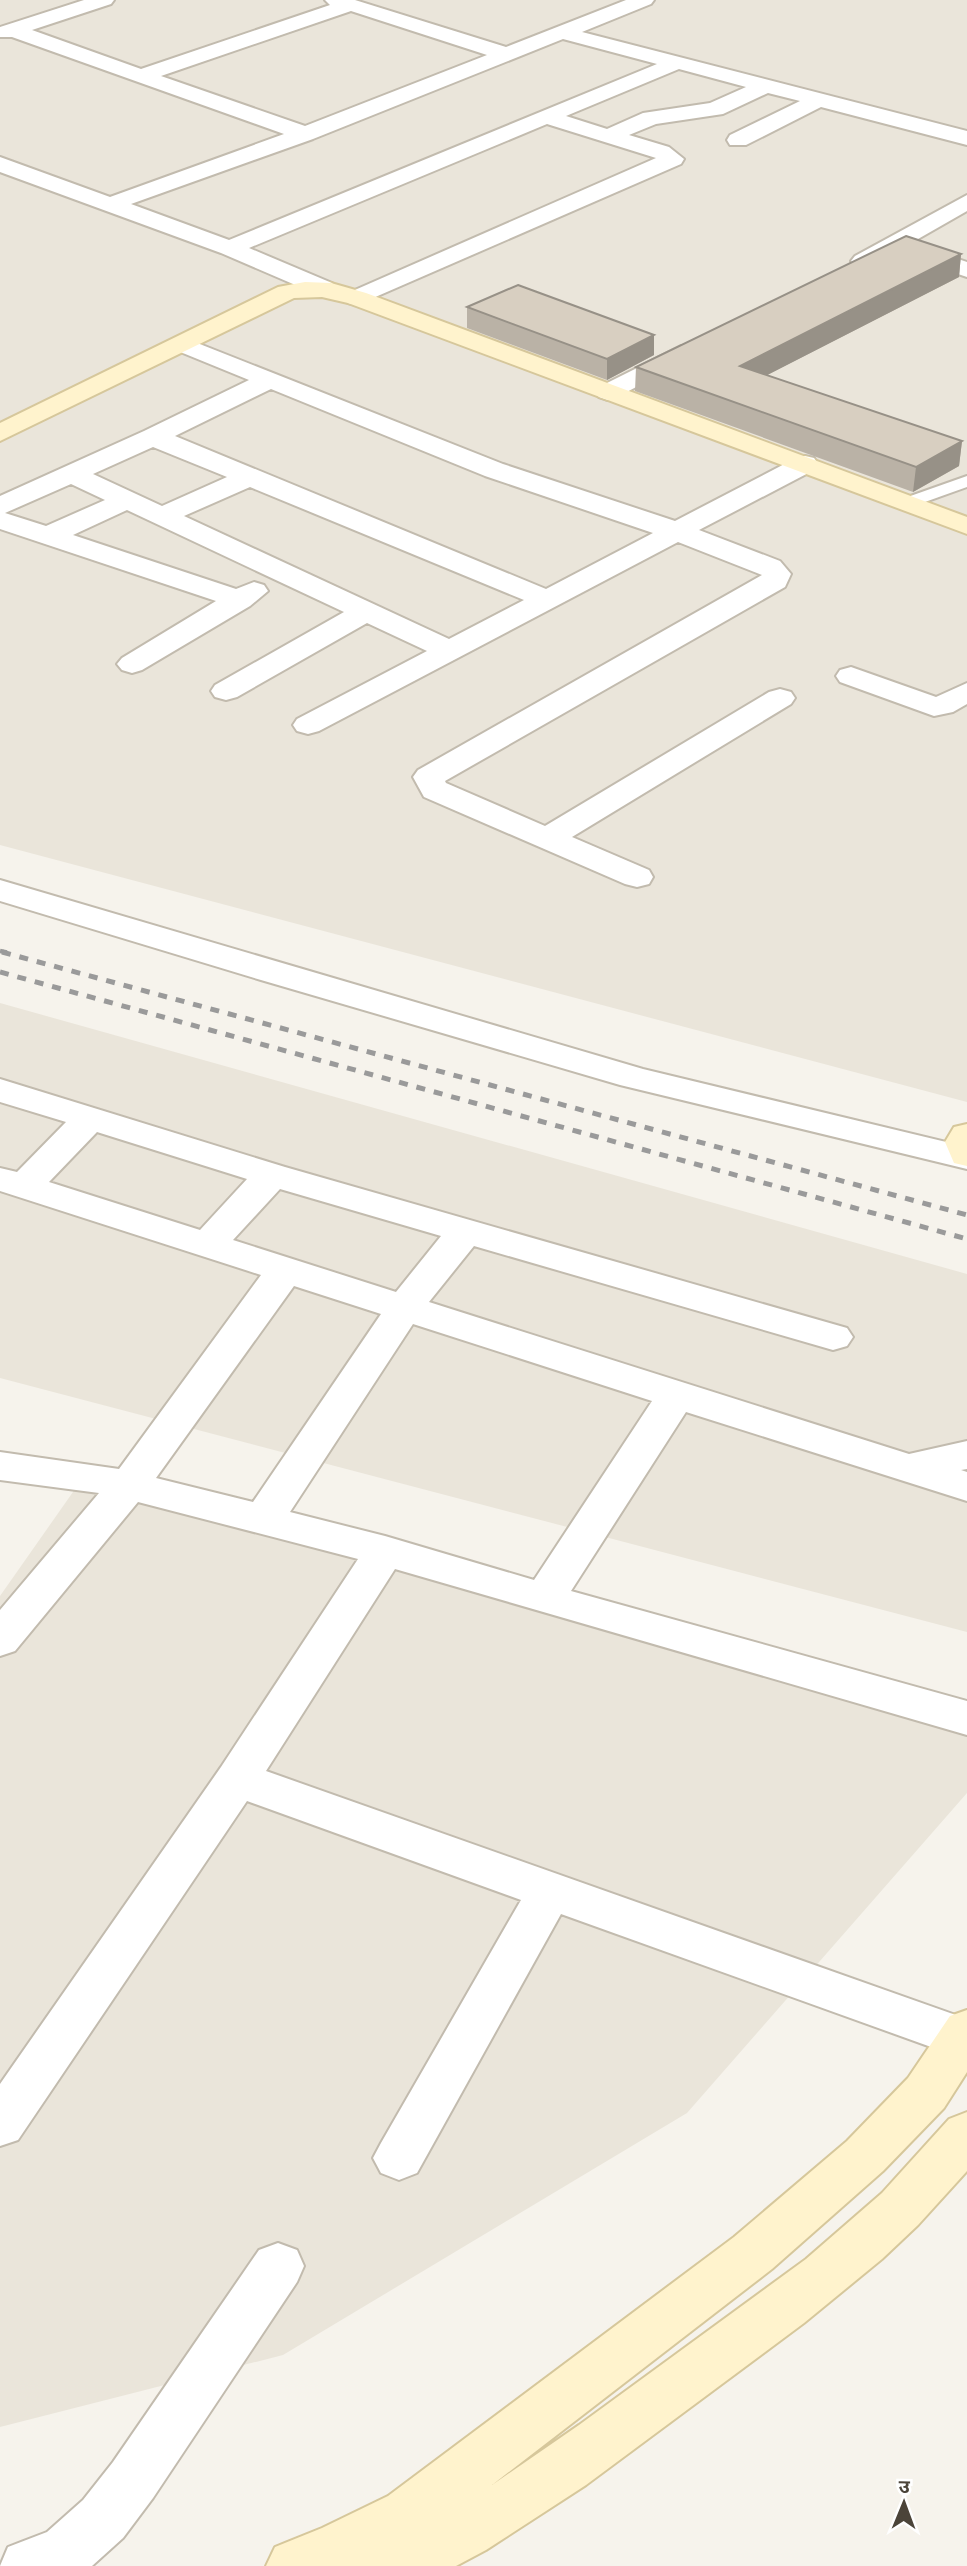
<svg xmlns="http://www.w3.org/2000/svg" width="967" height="2566" viewBox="0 0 967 2566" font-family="'IBM Plex Sans','Noto Sans Devanagari',sans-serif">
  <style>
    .residential { fill: #eae5da }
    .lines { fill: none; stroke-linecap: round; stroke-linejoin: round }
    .lane-casing { stroke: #c2bbae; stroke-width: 4 }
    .street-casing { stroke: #c2bbae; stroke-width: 4 }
    .secondary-casing { stroke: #d6c79b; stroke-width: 4 }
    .lane { fill: #fff; fill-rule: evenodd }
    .street { fill: #fff; fill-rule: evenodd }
    .secondary { fill: #fff3cd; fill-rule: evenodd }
    .rail-far1 { stroke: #9a9a9a; stroke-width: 4.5; stroke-dasharray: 7 7; stroke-linecap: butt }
    .rail { stroke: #9a9a9a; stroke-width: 5; stroke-dasharray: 9 9; stroke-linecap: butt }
    .wall { fill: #bab2a6 }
    .shaded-wall { fill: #979187 }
    .building { fill: #d8cfc1; stroke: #979187; stroke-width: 2 }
  </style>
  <rect width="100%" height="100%" fill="#f6f3ec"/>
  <path class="residential" d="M0 0H967V1102L0 845Z
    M0 1003 967 1274V1632L0 1378Z
    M80 1482 967 1730V1793L687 2113 283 2355 0 2427V1596Z"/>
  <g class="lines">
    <defs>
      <path id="lane" d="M967 476V487L908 508 899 503 902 499Z"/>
      <path id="street" d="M84 0H114L111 4 32 30 141 69 330 5 325 0H355L506 47 626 0H654L651 4 582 32 967 131V145L821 107 746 145H730L727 140 730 135 800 101 768 93 723 114 656 124 629 135 669 147 684 159 681 164 357 305 348 303 345 298 348 293 656 158 547 124 249 248 332 283 335 288 332 293 323 295 314 293 221 253 0 172V157L110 197 284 134 12 37H0V27ZM351 11 487 55 305 126 161 76ZM563 39 657 64 229 240 131 204 313 139ZM679 69 746 87 710 103 643 113 607 129 566 116Z
        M967 195V211L911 243 967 262V277L901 255 898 251 863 268 855 266 851 261 855 256Z
        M182 337 503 464 675 521 796 458 805 456 814 458 818 464 814 470 699 530 780 561 791 574 785 587 445 781 446 783 545 826 769 692 780 689 791 692 795 698 791 704 572 837 649 870 653 877 649 884 637 887 625 884 424 797 413 777 418 770 762 575 678 542 319 731 308 734 297 731 293 725 297 719 427 651 367 623 237 697 226 700 215 697 211 691 215 685 344 612 127 510 73 535 236 589 254 582 264 585 268 591 250 606 142 670 132 673 122 670 117 664 122 658 216 601 0 529V496L144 431 249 380 173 349 170 344 173 339ZM271 389 485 476 653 533 546 589 175 436ZM153 447 227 477 162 506 93 474ZM71 484 105 500 46 526 5 513ZM250 487 524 600 449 639 184 516Z
        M681 346 690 349 694 354 690 359 617 397 608 400 599 397 595 392 599 387Z
        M851 667 936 697 967 683V704L953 712 934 716 840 682 836 676 840 670Z
        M0 880 643 1069 967 1147V1169L620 1085 261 980 0 901Z
        M0 1079 285 1167 847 1328 853 1337 847 1346 833 1350 474 1246 429 1302 909 1454 967 1441V1469L961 1470 967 1472V1501L686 1412 571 1591 967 1701V1735L395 1569 266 1771 967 2019V2057L962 2058 945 2052 561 1914 417 2173 399 2180 381 2173 373 2158 381 2143 521 1900 247 1801 18 2140 0 2146V2084L221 1767 358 1559 138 1502 15 1651 0 1656V1610L99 1493 0 1480V1452L119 1469 261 1275 0 1191V1168L17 1172 66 1122 0 1102ZM97 1132 247 1179 200 1230 49 1182ZM280 1189 441 1236 396 1292 233 1240ZM294 1286 381 1314 253 1502 156 1478ZM413 1324 652 1401 534 1580 385 1536 290 1512Z
        M278 2243 297 2250 304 2266 297 2282 153 2498 123 2538 92 2566H0L8 2547 47 2532 83 2500 113 2462 259 2250Z"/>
      <path id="secondary" d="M305 282 331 283 366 293 967 517V534L348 303 322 297 294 298 0 441V423L278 287Z
        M967 1124V1166L954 1163 945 1142 954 1127Z
        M967 2010V2072L944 2108 883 2171 772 2269 492 2485 579 2425 806 2259 882 2193 949 2119 967 2112V2171L918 2225 882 2259 804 2323 586 2485 486 2550 456 2566H266L275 2547 322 2528 388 2496 734 2237 847 2141 908 2078 950 2016Z"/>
    </defs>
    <use href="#lane" class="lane-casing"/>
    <use href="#street" class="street-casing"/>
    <use href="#secondary" class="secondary-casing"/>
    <use href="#lane" class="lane"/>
    <use href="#street" class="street"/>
    <use href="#secondary" class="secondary"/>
    <path class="rail-far1" d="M0 951 9 953"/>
    <path class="rail" d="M2 952 967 1215
      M0 972 967 1239"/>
  </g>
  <path class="wall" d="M961 254 959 277 767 375 962 441 959 466 913 492 635 391 636 367Z
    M467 307 654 335V355L607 380 467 328Z"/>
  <path class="shaded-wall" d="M961 254 959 277 738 390 740 366Z
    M654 335V355L607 380V359Z
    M962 441 959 466 913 492 916 467Z"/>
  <path class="building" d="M906 236 961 254 740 366 962 441 916 467 636 367Z
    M518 285 654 335 607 359 467 307Z"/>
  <g transform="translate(904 2503) rotate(1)" stroke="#ffffff" stroke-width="5" paint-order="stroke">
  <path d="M0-5L12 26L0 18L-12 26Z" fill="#4b4439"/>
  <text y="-10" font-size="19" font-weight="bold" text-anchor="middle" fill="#4b4439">उ</text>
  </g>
</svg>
